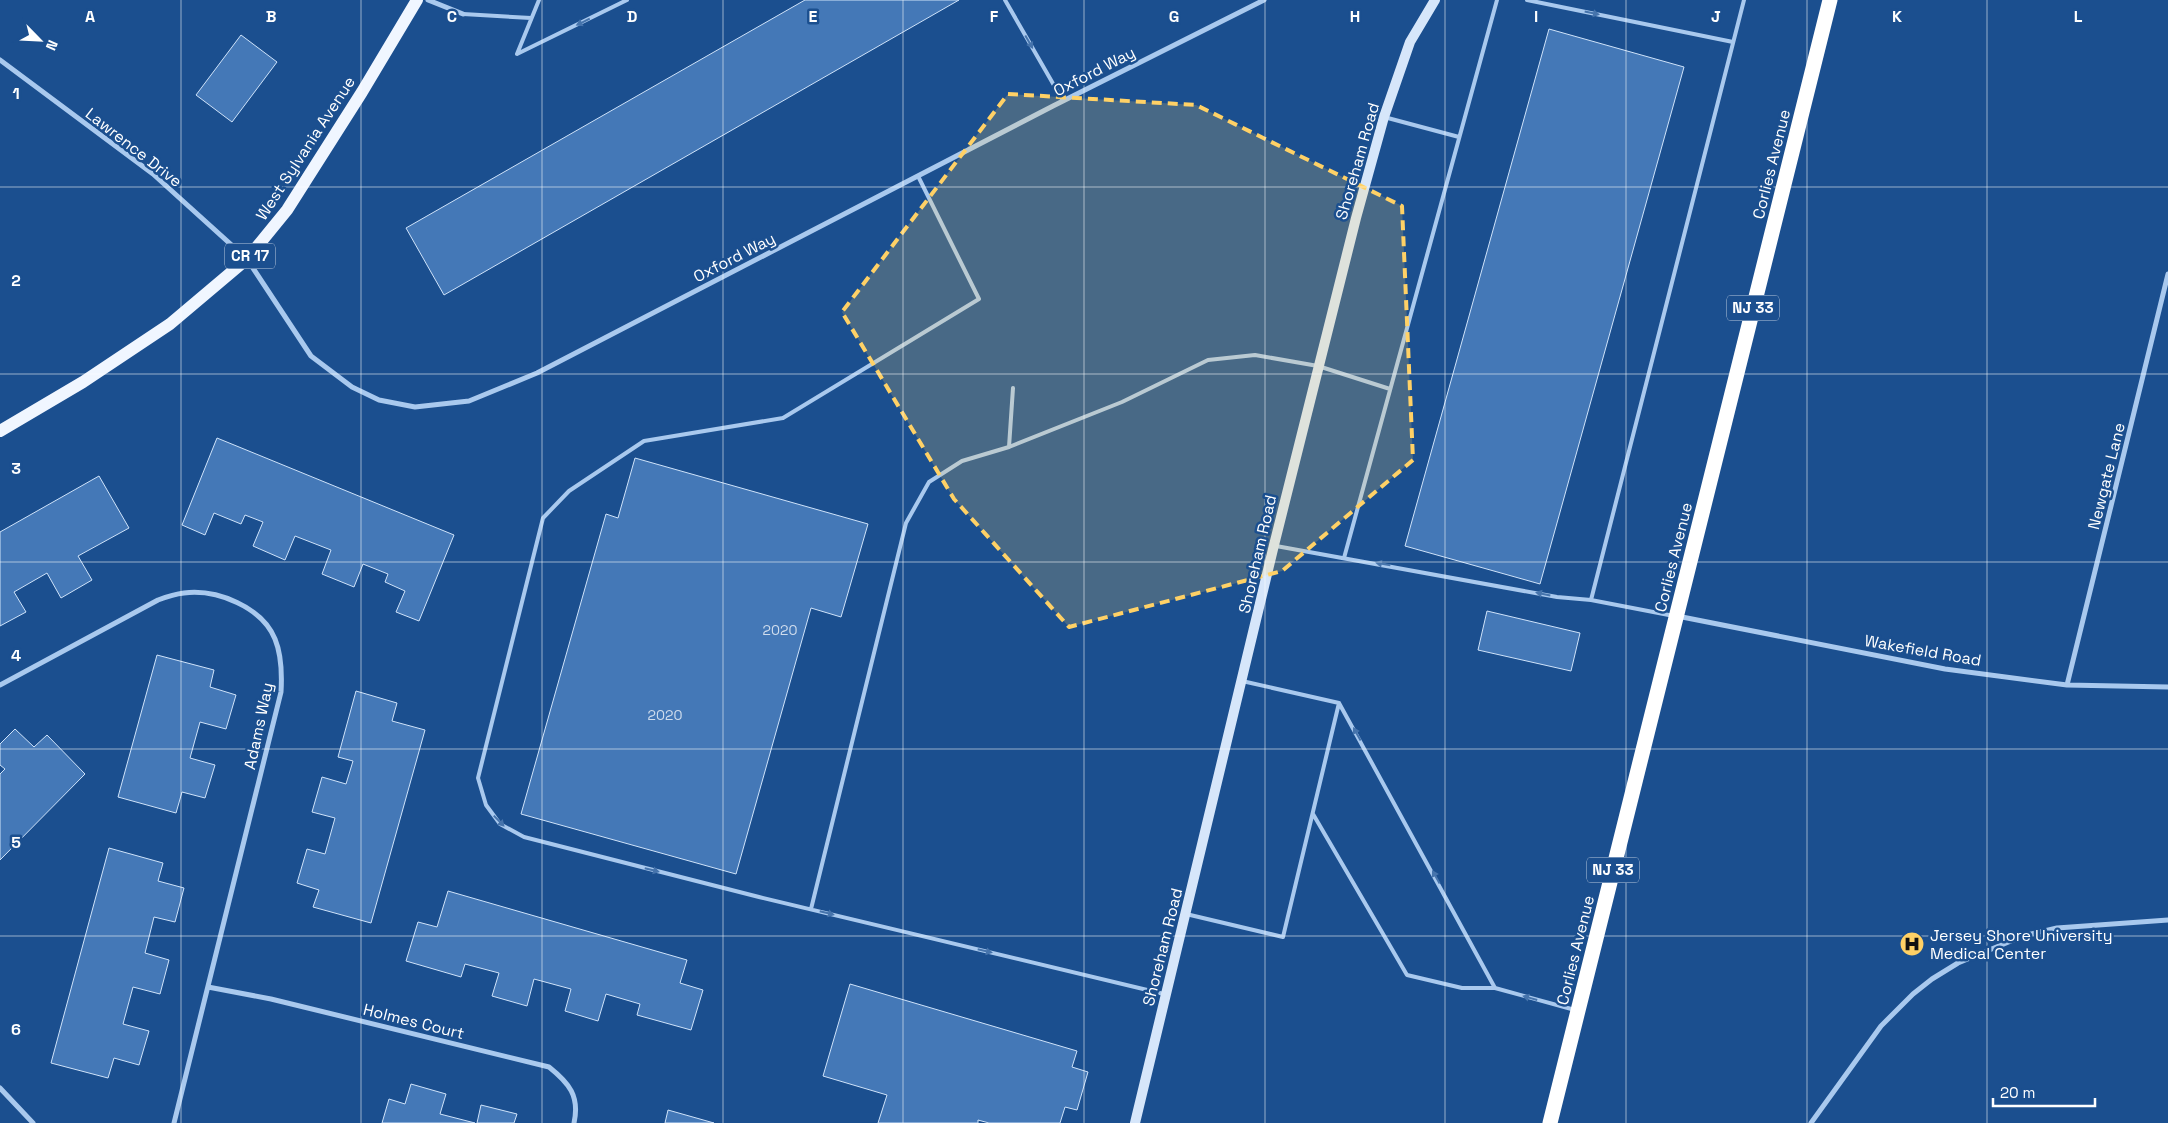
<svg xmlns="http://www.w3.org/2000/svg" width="2168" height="1123" viewBox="0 0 2168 1123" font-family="'Space Grotesk',sans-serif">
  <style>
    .building { fill: #4478b7; stroke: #cfe3fa }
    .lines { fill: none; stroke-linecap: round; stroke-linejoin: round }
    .lane { stroke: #a9c9ee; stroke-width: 4 }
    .street { stroke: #a9c9ee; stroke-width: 5 }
    .secondary { stroke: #d6e6fa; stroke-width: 10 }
    .primary { stroke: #f0f6ff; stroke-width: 12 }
    .highway { stroke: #fff; stroke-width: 15 }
    .oneway { fill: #4674ac }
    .marked { fill: #ffd166; fill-opacity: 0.2; stroke: #ffd166; stroke-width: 4; stroke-dasharray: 10 6; stroke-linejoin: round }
    .grid { fill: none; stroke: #fff; stroke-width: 1; stroke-opacity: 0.55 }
    .labels { text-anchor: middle; stroke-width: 5; stroke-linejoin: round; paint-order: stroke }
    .number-label { font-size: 14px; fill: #d0dded }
    .shield { fill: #1b4f8f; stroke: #bbcadd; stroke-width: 1 }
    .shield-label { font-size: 15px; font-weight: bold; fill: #fff }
    .street-label { font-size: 16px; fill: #fff; stroke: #1b4f8f }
    .poi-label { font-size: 16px; fill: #fff; stroke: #1b4f8f; text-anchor: start }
    .grid-label { font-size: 16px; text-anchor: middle; font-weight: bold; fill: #fff; stroke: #1b4f8f; stroke-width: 5; stroke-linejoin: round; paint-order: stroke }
  </style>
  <rect width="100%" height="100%" fill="#1b4f8f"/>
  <path class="building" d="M805 0H959L444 295 406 228Z
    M1549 29 1684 67 1540 584 1405 546Z
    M241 35 277 62 232 122 196 95Z
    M217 438 454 535 419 621 396 612 405 591 385 582 388 574 363 564 354 587 322 574 331 550 295 536 285 560 253 546 263 522 245 515 241 524 214 513 205 535 182 525Z
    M635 458 868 524 841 617 811 608 736 874 521 814 606 514 618 518Z
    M99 476 129 528 78 556 92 580 61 598 47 573 14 592 26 612 0 626V532Z
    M1487 611 1580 633 1571 671 1478 650Z
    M157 655 214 670 210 687 236 695 226 729 200 722 190 758 215 765 205 798 182 792 176 813 118 797Z
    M356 691 397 703 392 721 425 730 371 923 313 907 319 890 297 883 307 849 325 854 335 818 312 812 322 777 346 784 353 761 338 757Z
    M15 729 34 747 47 735 85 774 0 860V774L5 769 0 765V744Z
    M109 848 163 863 158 881 184 888 175 922 154 917 145 953 169 960 160 994 133 987 123 1024 149 1031 139 1065 114 1058 108 1078 51 1063Z
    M448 891 687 960 680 983 703 990 691 1030 637 1015 640 1004 606 994 598 1021 565 1011 571 989 534 979 527 1006 492 996 499 973 465 964 461 977 406 961 418 922 437 927Z
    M850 984 1077 1051 1072 1067 1088 1072 1077 1110 1065 1107 1060 1123H989L978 1120V1123H878L887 1095 823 1076Z
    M411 1084 446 1094 440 1114 475 1123H382L389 1099 405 1104Z
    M481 1105 517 1114 514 1123H477Z
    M668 1110 714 1123H665Z"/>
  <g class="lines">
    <path class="lane" d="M539 0 517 54 627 0
      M1005 0 1063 101
      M1527 0 1733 42
      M463 14 531 18
      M1384 117 1459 137
      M918 176 979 299 783 418 644 441 569 491 543 518 478 778 486 805 500 824 524 837 759 897 1164 994
      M1009 447 1122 402 1208 360 1255 355 1318 366 1390 389
      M1276 546 1557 597 1591 600
      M1344 558 1497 0
      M1674 616 1591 600 1744 0
      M1339 703 1495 988 1575 1010
      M1313 814 1407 975 1462 988H1495
      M811 909 906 523 929 482 962 461 1009 447 1013 388
      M1186 914 1283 937 1339 703 1242 681"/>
    <path class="street" d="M428 0 463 14
      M0 60 153 174 247 259 311 356 352 387 379 400 415 407 469 401 537 373 1053 106 1264 0
      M1677 616 1945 669 2067 685 2168 687
      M0 685 158 600C166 597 175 594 184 593 217 589 262 607 275 639 282 656 282 675 281 692L174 1123
      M2067 685 2168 274
      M208 987 271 999 549 1067C569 1083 580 1096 574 1123
      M0 1088 33 1123
      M1811 1123 1881 1026 1913 994 1932 979 1958 963 2023 936 2057 928 2168 920"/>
    <path class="secondary" d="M1135 1123 1274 545 1356 218 1384 117 1410 42 1435 0"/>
    <path class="primary" d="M0 431 83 382 170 324 247 259 287 210 362 92 417 0"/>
    <path class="highway" d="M1550 1123 1830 0"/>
  </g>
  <defs><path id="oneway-solid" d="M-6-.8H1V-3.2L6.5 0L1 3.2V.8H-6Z" transform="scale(1.25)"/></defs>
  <g class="oneway">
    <use href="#oneway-solid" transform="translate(1592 13) rotate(12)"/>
    <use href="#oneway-solid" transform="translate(583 22) rotate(154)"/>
    <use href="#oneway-solid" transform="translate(1029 42) rotate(60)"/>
    <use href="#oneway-solid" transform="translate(1383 564) rotate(-170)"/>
    <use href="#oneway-solid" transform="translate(1543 594) rotate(-168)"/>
    <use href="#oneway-solid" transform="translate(1357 734) rotate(-119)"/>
    <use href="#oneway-solid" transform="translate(499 821) rotate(46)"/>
    <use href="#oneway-solid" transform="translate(652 870) rotate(14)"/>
    <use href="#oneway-solid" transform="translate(1436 877) rotate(-119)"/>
    <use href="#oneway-solid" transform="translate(827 913) rotate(14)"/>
    <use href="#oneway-solid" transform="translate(985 951) rotate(13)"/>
    <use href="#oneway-solid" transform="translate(1530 998) rotate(-164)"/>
  </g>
  <path class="marked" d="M1008 94 1196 105 1402 206 1413 460 1282 571 1069 627 954 499 842 312Z"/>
  <path class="grid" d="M181 0V1123M361 0V1123M542 0V1123M723 0V1123M903 0V1123M1084 0V1123M1265 0V1123M1445 0V1123M1626 0V1123M1807 0V1123M1987 0V1123M0 187H2168M0 374H2168M0 562H2168M0 749H2168M0 936H2168"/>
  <defs>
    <symbol id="hospital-disc" viewBox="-11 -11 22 22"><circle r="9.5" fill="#ffd166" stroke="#1b4f8f"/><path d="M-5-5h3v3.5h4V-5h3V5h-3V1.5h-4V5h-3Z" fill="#111"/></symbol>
  </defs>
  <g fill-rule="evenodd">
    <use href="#hospital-disc" x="1898" y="930" width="28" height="28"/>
  </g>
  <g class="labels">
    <g class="number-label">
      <text x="780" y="635">2020</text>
      <text x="665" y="720">2020</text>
    </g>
    <g class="shield">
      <rect x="225" y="243.5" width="50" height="25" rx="4"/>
      <rect x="1727" y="295.5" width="52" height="25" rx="4"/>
      <rect x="1587" y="857.5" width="52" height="25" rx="4"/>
    </g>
    <g class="shield-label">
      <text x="250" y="261">CR 17</text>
      <text x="1753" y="313">NJ 33</text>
      <text x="1613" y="875">NJ 33</text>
    </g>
    <g class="street-label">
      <text transform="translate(1094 71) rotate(-27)" y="6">Oxford Way</text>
      <text transform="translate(134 147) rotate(38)" y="6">Lawrence Drive</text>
      <text transform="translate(305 148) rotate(-57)" y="6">West Sylvania Avenue</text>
      <text transform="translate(1357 161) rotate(-74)" y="6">Shoreham Road</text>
      <text transform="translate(1771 164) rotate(-76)" y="6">Corlies Avenue</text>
      <text transform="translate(734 257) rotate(-27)" y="6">Oxford Way</text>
      <text transform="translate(2106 476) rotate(-76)" y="6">Newgate Lane</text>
      <text transform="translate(1257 554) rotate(-77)" y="6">Shoreham Road</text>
      <text transform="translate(1673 557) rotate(-76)" y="6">Corlies Avenue</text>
      <text transform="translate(1923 650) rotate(10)" y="6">Wakefield Road</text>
      <text transform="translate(258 726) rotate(-78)" y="6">Adams Way</text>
      <text transform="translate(1162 947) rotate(-76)" y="6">Shoreham Road</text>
      <text transform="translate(1575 950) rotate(-76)" y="6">Corlies Avenue</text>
      <text transform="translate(414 1021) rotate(14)" y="6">Holmes Court</text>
    </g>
    <g class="poi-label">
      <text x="1930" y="941">Jersey Shore University<tspan x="1930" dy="18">Medical Center</tspan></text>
    </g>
  </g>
  <g class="grid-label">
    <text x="90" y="22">A</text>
    <text x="271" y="22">B</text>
    <text x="452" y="22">C</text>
    <text x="632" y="22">D</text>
    <text x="813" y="22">E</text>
    <text x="994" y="22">F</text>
    <text x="1174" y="22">G</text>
    <text x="1355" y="22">H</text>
    <text x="1536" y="22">I</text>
    <text x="1716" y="22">J</text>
    <text x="1897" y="22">K</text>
    <text x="2078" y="22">L</text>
    <text x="16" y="99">1</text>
    <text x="16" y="286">2</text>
    <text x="16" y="474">3</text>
    <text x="16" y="661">4</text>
    <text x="16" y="848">5</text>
    <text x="16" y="1035">6</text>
  </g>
  <g transform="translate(40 40) rotate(114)" stroke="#1b4f8f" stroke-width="4" paint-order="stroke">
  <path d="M0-4L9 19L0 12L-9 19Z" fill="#ffffff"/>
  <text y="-8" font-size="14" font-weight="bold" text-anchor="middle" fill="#ffffff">N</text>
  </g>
  <path d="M1993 1098v8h102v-8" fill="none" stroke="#ffffff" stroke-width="2.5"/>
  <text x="2000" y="1098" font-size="15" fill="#ffffff" stroke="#1b4f8f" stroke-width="4" paint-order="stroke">20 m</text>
</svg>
